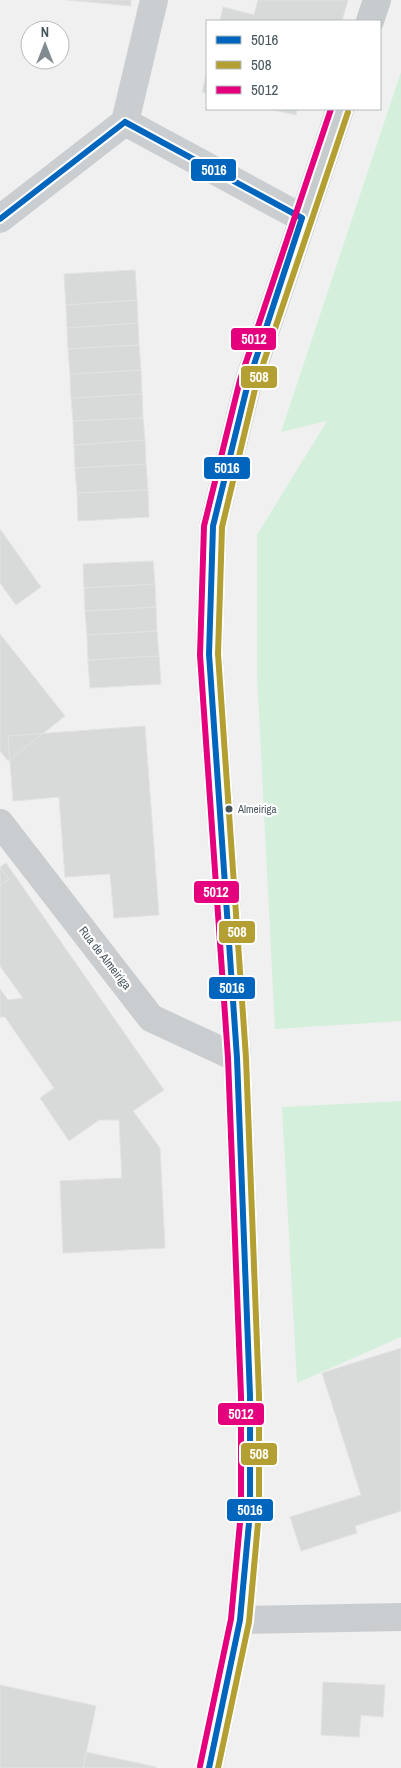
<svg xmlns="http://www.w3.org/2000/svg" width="401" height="1768" viewBox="0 0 401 1768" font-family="'Archivo Narrow',sans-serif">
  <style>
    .green { fill: #d4f0dc }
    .building { fill: #d8d9d9; stroke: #e2e2e3 }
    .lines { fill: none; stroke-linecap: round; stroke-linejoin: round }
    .street { stroke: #cacdcf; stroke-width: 28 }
    .secondary { stroke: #caced1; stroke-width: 28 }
    .primary { stroke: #c6cbcd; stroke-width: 28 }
    .bus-1-casing { stroke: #fff; stroke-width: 10 }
    .bus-2-casing { stroke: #fff; stroke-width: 10 }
    .bus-3-casing { stroke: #fff; stroke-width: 10 }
    .bus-1 { stroke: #0065bd; stroke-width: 6 }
    .bus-2 { stroke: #b49f32; stroke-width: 6 }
    .bus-3 { stroke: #e5007d; stroke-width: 6 }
    .bus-dot { fill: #47555d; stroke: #fff; stroke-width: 2 }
    .labels { text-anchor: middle; stroke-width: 4.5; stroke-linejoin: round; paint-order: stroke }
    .bus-label { font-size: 11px; fill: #47555d; stroke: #fff; text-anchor: start }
    .street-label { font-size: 12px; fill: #47555d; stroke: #fff }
    .line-badge { stroke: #fff; stroke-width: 2 }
    .badge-label { font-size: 14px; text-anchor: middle; font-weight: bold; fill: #fff }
  </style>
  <rect width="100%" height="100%" fill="#f1f0f0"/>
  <path class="green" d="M401 72V1021L275 1029 257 676V535L327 421 281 432Z
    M401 1101V1337L297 1383 282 1107Z"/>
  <path class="building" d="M67 0H131V6Z
    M258 0H348L342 21H220L223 7 254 15Z
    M207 71V94L202 92Z
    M268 109H297L296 115Z
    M135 270 137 300 66 305 64 274Z
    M137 300 138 323 67 328 66 305Z
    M138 323 139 345 68 349 67 328Z
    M139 345 141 370 70 374 68 349Z
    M141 370 142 394 71 398 70 374Z
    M142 394 143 418 73 421 71 398Z
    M143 418 145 440 74 445 73 421Z
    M145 440 146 464 75 468 74 445Z
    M146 464 148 490 77 493 75 468Z
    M148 490 149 517 78 521 77 493Z
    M0 529 41 587 16 605 0 583Z
    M153 561 155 584 84 588 83 564Z
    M155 584 156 607 85 611 84 588Z
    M156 607 157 631 87 635 85 611Z
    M157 631 159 656 88 660 87 635Z
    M0 634 65 716 8 761 0 751Z
    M159 656 161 684 90 688 88 660Z
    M145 726 159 915 114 918 110 874 65 877 59 797 13 801 8 736Z
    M6 863 164 1090 133 1111 160 1148 165 1248 63 1253 60 1181 122 1178 119 1120H99L69 1141 40 1098 54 1088 5 1017H0V989L8 1000 23 998 0 966V867Z
    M0 867 9 879 0 886Z
    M401 1348V1511L355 1526 357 1533 301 1551 290 1517 361 1495 322 1373Z
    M323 1682 385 1685 383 1717 361 1715 359 1737 321 1735Z
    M0 1685 96 1706 83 1768H0Z
    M86 1752 156 1767 155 1768H83Z"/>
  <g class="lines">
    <path class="street" d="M0 823 151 1018 237 1058
      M240 1620 401 1617"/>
    <path class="secondary" d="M125 122 302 218
      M0 219 125 122 154 0"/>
    <path class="primary" d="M370 21 377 0
      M209 1768 240 1620 250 1512V1396L237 1058 209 654 213 526 248 383 340 109"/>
    <defs>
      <path id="bus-1" d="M125 122 302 218
        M0 219 125 122
        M209 1768 240 1620 250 1512V1396L237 1058 209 654 213 526 248 383 302 218"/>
      <path id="bus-2" d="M218 1768 249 1622 259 1512V1396L246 1058 218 654 222 527 256 385 348 112"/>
      <path id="bus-3" d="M200 1766 231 1619 241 1512V1396L228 1058 200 655 204 526 240 380 331 109"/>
    </defs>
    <use href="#bus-1" class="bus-1-casing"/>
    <use href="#bus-2" class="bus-2-casing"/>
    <use href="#bus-3" class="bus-3-casing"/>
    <use href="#bus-1" class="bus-1"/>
    <use href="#bus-2" class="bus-2"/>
    <use href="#bus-3" class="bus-3"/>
  </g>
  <circle class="bus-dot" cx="229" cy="809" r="4.5"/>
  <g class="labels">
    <g class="bus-label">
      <text x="238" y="813">Almeiriga</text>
    </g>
    <g class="street-label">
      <text transform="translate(105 958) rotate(52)" y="4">Rua de Almeiriga</text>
    </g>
  </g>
  <g class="line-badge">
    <rect x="190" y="158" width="47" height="24" rx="5" fill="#0065bd"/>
    <rect x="230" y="327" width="47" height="24" rx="5" fill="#e5007d"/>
    <rect x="240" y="365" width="38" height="24" rx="5" fill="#b49f32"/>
    <rect x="203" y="456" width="48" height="24" rx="5" fill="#0065bd"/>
    <rect x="193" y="880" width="47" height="24" rx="5" fill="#e5007d"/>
    <rect x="218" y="920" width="38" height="24" rx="5" fill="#b49f32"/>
    <rect x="208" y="976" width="48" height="24" rx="5" fill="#0065bd"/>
    <rect x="217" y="1402" width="48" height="24" rx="5" fill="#e5007d"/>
    <rect x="240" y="1442" width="38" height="24" rx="5" fill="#b49f32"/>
    <rect x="226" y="1498" width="48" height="24" rx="5" fill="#0065bd"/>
  </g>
  <g class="badge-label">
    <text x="214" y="175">5016</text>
    <text x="254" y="344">5012</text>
    <text x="259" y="382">508</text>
    <text x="227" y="473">5016</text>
    <text x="216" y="897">5012</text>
    <text x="237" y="937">508</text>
    <text x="232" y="993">5016</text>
    <text x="241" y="1419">5012</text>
    <text x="259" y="1459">508</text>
    <text x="250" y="1515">5016</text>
  </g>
  <rect x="206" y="20" width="175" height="90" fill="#ffffff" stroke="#b5bbbe"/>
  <rect x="216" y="36" width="25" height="8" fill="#0065bd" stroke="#b5bbbe"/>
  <text x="251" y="45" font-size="15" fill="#47555d">5016</text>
  <rect x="216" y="61" width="25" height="8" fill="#b49f32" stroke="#b5bbbe"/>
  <text x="251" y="70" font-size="15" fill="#47555d">508</text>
  <rect x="216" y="86" width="25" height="8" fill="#e5007d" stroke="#b5bbbe"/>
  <text x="251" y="95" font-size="15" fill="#47555d">5012</text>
  <g transform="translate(45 45)"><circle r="24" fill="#ffffff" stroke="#b5bbbe"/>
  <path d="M0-4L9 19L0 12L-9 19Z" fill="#828b90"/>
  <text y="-8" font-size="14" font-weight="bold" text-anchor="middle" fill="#47555d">N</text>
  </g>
</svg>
